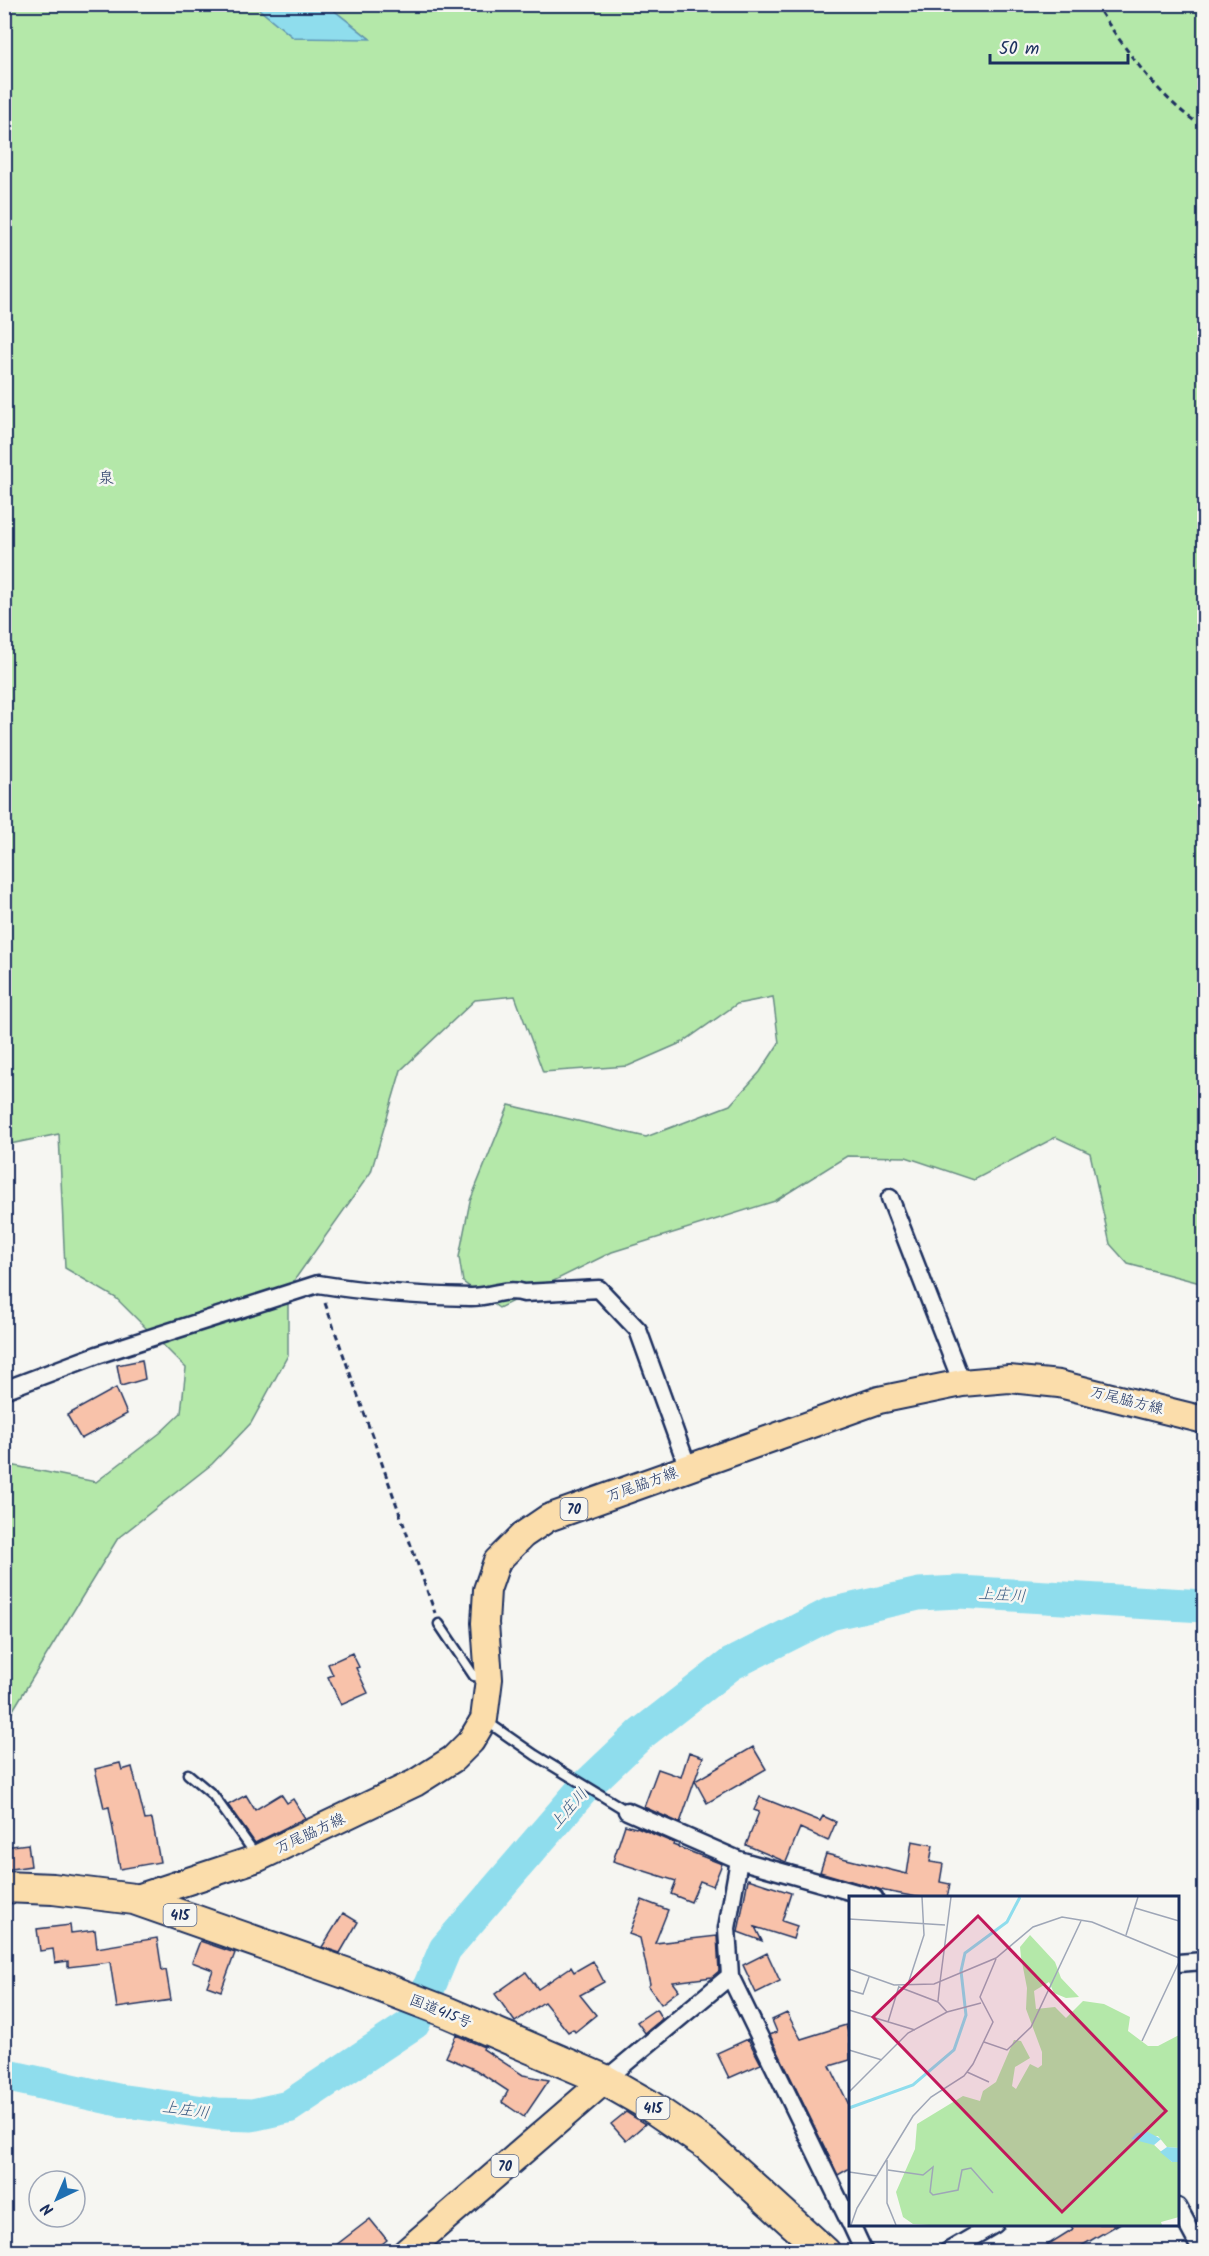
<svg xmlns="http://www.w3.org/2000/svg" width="1209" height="2256" viewBox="0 0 1209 2256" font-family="Kalam,'Klee One',sans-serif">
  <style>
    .green { fill: #b4e8a9; stroke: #688c84; stroke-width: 1.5 }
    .water { fill: #8fdded; stroke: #6197b4; stroke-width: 1.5 }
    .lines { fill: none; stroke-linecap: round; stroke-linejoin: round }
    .river { stroke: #8fdded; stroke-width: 33 }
    .building { fill: #f8c2aa; stroke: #1b2f5e; stroke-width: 1.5 }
    .lane-casing { stroke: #1b2f5e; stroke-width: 13 }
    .street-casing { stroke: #1b2f5e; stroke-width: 21 }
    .primary-casing { stroke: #1b2f5e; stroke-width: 30 }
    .highway-casing { stroke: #1b2f5e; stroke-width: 34 }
    .path { stroke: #1b2f5e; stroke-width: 3; stroke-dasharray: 6 4.5; stroke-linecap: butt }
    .lane { stroke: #f6f6f2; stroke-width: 8 }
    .street { stroke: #f6f6f2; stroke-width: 16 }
    .primary { stroke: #fbddab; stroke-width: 26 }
    .highway { stroke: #fbddab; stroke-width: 30 }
    .labels { text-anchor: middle; stroke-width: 5; stroke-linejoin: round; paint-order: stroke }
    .shield { fill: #f6f6f2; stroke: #5d6b8a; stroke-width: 1.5 }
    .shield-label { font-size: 14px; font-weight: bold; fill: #1b2f5e }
    .street-label { font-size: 15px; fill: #1b2f5e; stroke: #f6f6f2 }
    .neighbourhood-label { font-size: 16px; fill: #1b2f5e; stroke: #f6f6f2 }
    .water-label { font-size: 16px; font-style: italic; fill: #385a82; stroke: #f6f6f2 }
    .inset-river { fill: none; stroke: #8fdded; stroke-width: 3 }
    .inset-road { fill: none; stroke: #9ea6b7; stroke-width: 1.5 }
    .view { fill: #c2185b; fill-opacity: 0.15; stroke: #c2185b; stroke-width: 3 }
    .inset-edge { fill: none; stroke: #1b2f5e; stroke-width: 3 }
  </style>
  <rect width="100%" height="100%" fill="#f6f6f2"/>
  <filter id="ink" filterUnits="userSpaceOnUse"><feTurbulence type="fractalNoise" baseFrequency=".0167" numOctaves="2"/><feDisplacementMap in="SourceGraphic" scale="12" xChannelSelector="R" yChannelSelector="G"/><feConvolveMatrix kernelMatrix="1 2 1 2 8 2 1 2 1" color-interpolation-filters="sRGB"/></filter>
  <g filter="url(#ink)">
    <path class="green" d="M5 5H254L294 38H369L327 5H1204V1284L1128 1264 1110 1244 1090 1153 1056 1137 974 1180 906 1157 847 1156 775 1201 612 1252 499 1308 463 1282 459 1257 470 1201 509 1105 646 1137 730 1105 760 1072 779 1043 773 997 737 1004 683 1042 628 1066 543 1072 515 996 475 1000 401 1070 371 1172 288 1289V1355L251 1423 212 1464 118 1538 5 1723V1464L96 1482 160 1433 181 1413 186 1368 116 1298 65 1268 59 1134 5 1145Z"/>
    <path class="water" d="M254 5H327L370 39 294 38Z"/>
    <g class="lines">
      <path class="river" d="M4 2075 118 2100 218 2114 252 2115 288 2107 414 2023 445 1949 583 1789 641 1734 731 1664 830 1614 919 1594 959 1592 1204 1606"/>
    </g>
    <path class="building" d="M142 1360 145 1379 121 1386 117 1365Z
      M116 1388 127 1414 81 1439 67 1415Z
      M352 1653 359 1667 356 1668 368 1693 341 1705 328 1677 333 1675 328 1664Z
      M753 1747 766 1769 707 1803 695 1781Z
      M689 1752 703 1757 680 1823 644 1807 658 1769 681 1777Z
      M120 1763 122 1770 132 1767 145 1820 152 1819 160 1862 120 1869 109 1807 104 1808 95 1769Z
      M281 1794 287 1803 293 1799 305 1818 255 1843 228 1805 246 1795 255 1810Z
      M760 1797 820 1821 823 1816 836 1822 828 1841 800 1828 786 1862 746 1845 759 1812 754 1810Z
      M625 1825 636 1828 637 1827 674 1843 673 1845 722 1864 713 1886 700 1881 691 1902 671 1894 676 1881 613 1861Z
      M912 1841 933 1845 930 1862 943 1864 940 1882 950 1884 947 1898H922L885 1891 820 1872 826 1854 907 1874Z
      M28 1844 31 1866 4 1870V1847Z
      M748 1879 791 1893 782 1921 797 1926 793 1939 755 1927 762 1941 738 1932Z
      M642 1900 668 1910 655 1943 717 1936 719 1971 712 1977 673 1982 679 1990 661 2004 648 1986 650 1984 640 1938 629 1934Z
      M343 1913 358 1922 340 1953 322 1947Z
      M70 1925 71 1933 95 1930 97 1948 157 1938 162 1971 166 1970 171 2000 117 2008 110 1962 68 1967V1961L55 1963 53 1949 40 1951 37 1929Z
      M200 1941 235 1953 221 1991 207 1986 213 1970 192 1962Z
      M767 1953 780 1981 756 1993 743 1965Z
      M593 1961 604 1982 580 1995 596 2015 575 2032 573 2029 568 2032 544 2002 515 2022 495 1994 526 1972 538 1989 571 1967 574 1972Z
      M656 2009 662 2019 645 2033 637 2022Z
      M787 2013 801 2039 846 2025 850 2039V2060L830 2066 850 2107V2168L838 2175 770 2035 777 2032 772 2020Z
      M456 2035 484 2047 483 2049 523 2075 549 2080 524 2117 502 2102 508 2091 476 2070 446 2057Z
      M748 2039 761 2064 729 2078 717 2053Z
      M626 2112 645 2124 626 2141 611 2124Z
      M370 2219 387 2240 372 2252H327Z
      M1070 2224H1119L1071 2252H1036L1073 2229Z"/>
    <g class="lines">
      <defs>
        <path id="lane" d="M439 1624 474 1676 485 1678
          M486 1721 535 1755 627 1811
          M188 1774 213 1795 256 1855"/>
        <path id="street" d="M890 1198 962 1383
          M4 1390 97 1355 318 1284C367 1292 420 1296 470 1297 488 1298 507 1287 524 1293L599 1289 638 1330 688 1468
          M627 1811 739 1860 874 1898
          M739 1860 727 1928 730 1976 850 2223
          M1178 1963 1204 1961
          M605 2080 730 1976
          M1178 2207 1202 2252
          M851 2224 864 2252
          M947 2252 995 2224"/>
        <path id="primary" d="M134 1899 258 1858 415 1783 453 1759 471 1741 484 1719 489 1679 485 1623 487 1590 497 1561 523 1535 548 1518 879 1400 962 1383 1009 1379 1059 1384 1204 1420
          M406 2252 605 2080"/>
        <path id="highway" d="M4 1887 53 1889 134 1899 348 1974 449 2013 605 2080 647 2104 707 2145 825 2252"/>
      </defs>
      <use href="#lane" class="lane-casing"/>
      <use href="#street" class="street-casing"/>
      <use href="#primary" class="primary-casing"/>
      <use href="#highway" class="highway-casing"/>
      <path class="path" d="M1095 4C1124 47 1160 101 1204 127
        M325 1303 435 1613"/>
      <use href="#lane" class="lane"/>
      <use href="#street" class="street"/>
      <use href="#primary" class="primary"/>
      <use href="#highway" class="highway"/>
    </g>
  </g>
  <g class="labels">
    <g class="shield">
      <rect x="560.5" y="1498" width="27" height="22" rx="4.5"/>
      <rect x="163.5" y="1904" width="33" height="22" rx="4.5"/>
      <rect x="636.5" y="2097" width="33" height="22" rx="4.5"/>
      <rect x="491.5" y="2155" width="27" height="22" rx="4.5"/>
    </g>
    <g class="shield-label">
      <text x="574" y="1514">70</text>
      <text x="180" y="1920">415</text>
      <text x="653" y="2113">415</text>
      <text x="505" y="2171">70</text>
    </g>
    <g class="street-label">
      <text transform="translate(1127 1400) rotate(14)" y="5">万尾脇方線</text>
      <text transform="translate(642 1484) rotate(-20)" y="5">万尾脇方線</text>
      <text transform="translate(310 1833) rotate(-25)" y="5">万尾脇方線</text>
      <text transform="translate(441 2011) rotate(22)" y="5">国道415号</text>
    </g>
    <g class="neighbourhood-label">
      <text x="106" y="483">泉</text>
    </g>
    <g class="water-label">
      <text transform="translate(1002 1594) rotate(3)" y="6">上庄川</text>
      <text transform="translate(568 1808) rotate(-49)" y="6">上庄川</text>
      <text transform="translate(186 2109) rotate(8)" y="6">上庄川</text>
    </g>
  </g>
  <g transform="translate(849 1896)">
    <rect width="330" height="330" fill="#f6f6f2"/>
    <path d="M181 39 206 66 212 82 230 101 217 102 205 97 200 86 185 95 187 113 206 111 217 122 234 105 255 108 281 121 279 135 299 150H309L330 139V252L318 251 309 240 283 243 301 245 323 266H330V321L312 326 313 329H80L64 328 54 321 47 296 66 253 68 228 114 200 131 205 134 195 147 186 165 144 172 145 181 162 166 171 163 190 167 193 181 168 189 172 193 169V156L177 113 178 92 172 61 171 51Z" fill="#b4e8a9"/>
    <path d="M299 236 312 243 305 249 282 243 288 237ZM318 251 330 252V266H323L311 256Z" fill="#8fdded"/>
    <path class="inset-river" d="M0 212 64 189 105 154 117 119 112 75 116 57 158 26 171 1"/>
    <path class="inset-road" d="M286 12 330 25M0 23 96 29M277 39 289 1M0 73 45 89 85 88 147 62 184 31 213 21 243 26 330 62M91 86 102 1M59 88 75 39 73 1M50 91 89 106 98 116M0 94 14 98 20 81M89 105 91 86M0 114 66 134M39 126 50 90M293 145 330 66M135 146 158 154 182 131 232 25M0 154 33 164M118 176 140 186M0 196 59 137 98 116 132 107M38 264V307L47 329M39 274 74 279 84 271 81 296 84 299 109 294 113 274 122 272 144 297M0 276 28 280M2 329 8 312 64 220 82 201 115 180 124 168 144 126 131 101 147 63"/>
    <path class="view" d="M129 20 317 215 213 316 24 121Z"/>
    <rect width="330" height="330" class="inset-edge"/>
  </g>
  <rect width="1209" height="2256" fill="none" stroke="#f6f6f2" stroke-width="24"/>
  <rect x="12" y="12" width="1185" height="2232" fill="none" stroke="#1b2f5e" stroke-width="2" filter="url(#ink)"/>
  <g transform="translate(57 2199) rotate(224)"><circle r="28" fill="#f6f6f2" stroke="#9ea6b7" stroke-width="1.5"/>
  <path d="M0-4.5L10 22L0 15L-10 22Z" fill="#1f6fb2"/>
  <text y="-9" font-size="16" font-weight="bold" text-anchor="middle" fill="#1b2f5e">N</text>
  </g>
  <path d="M990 54v9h138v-9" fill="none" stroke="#1b2f5e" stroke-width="3"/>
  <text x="999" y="54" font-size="18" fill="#1b2f5e" stroke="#f6f6f2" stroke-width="4.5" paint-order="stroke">50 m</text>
</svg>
